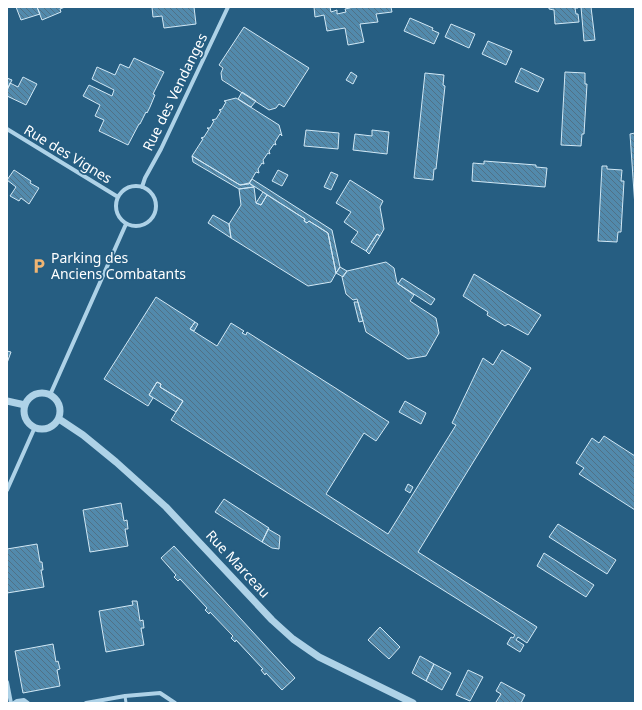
<svg xmlns="http://www.w3.org/2000/svg" width="642" height="710" viewBox="0 0 642 710" font-family="'Noto Sans',sans-serif">
  <style>
    .building { fill: url(#building-back-hatch); stroke: #d1e8f5 }
    .lines { fill: none; stroke-linecap: round; stroke-linejoin: round }
    .service { stroke: #aed2e7; stroke-width: 3 }
    .minor { stroke: #aed2e7; stroke-width: 4 }
    .tertiary { stroke: #aed2e7; stroke-width: 7 }
    .labels { text-anchor: middle; stroke-width: 3.5; stroke-linejoin: round; paint-order: stroke }
    .street-label { font-size: 14px; fill: #fff; stroke: #265e82 }
    .poi-label { font-size: 14px; fill: #fff; stroke: #265e82; text-anchor: start }
  </style>
  <defs>
    <pattern id="building-back-hatch" width="6" height="6" patternUnits="userSpaceOnUse"><rect width="6" height="6" fill="#528aac"/><path d="M-1 5l2 2M0 0l6 6M5-1l2 2" fill="none" stroke="#507186"/></pattern>
  </defs>
  <rect width="100%" height="100%" fill="#265e82"/>
  <path class="building" d="M16 7H37L40 14 21 20Z
    M37 7H65L60 9 61 12 42 20Z
    M152 7H194L196 24 164 28 162 16 153 17Z
    M314 7H330L331 12 337 10V14L346 12 345 9 354 7H391L392 12 376 14 378 22 360 24 364 42 348 45 345 28 327 31 324 15 315 17Z
    M549 7H578V8H575L576 14H578L579 22 555 24 554 10 549 9Z
    M581 7H591L595 40 584 41Z
    M410 18 433 28 432 30 439 33 434 44 404 31Z
    M451 24 475 34 469 48 445 37Z
    M244 27 309 68 284 107 279 104 276 108 269 110 222 80 221 73 223 68 219 65Z
    M488 41 512 51 506 65 482 54Z
    M134 58 164 72 153 94 155 95 150 107 147 113 146 112 140 124H139L128 145 99 131 104 120 95 116 100 105 83 96 89 85 112 96 114 90 92 79 97 67 115 75 120 64 129 68Z
    M521 68 544 79 538 92 515 82Z
    M351 72 357 76 353 84 346 80Z
    M565 72 585 73V84H587L584 134H582L581 146 561 145Z
    M425 73 444 75 443 85 445 86 436 169H434L433 180 414 178Z
    M23 77 37 84 26 105 7 96V90L10 83 18 87Z
    M7 78 12 80 7 90Z
    M242 92 256 101 251 107 238 99Z
    M236 98 279 125 282 136 280 134 275 142 276 145 274 144 269 151 270 154 268 153 263 160 264 164 262 163 258 169 259 173 256 172 249 184 240 185 192 156 203 139 201 138 204 137 209 129 207 128H210L214 121 212 120 216 119 221 111 219 110 222 109 226 102 224 101Z
    M306 130 339 133 338 149 304 146Z
    M372 130 389 132 387 154 353 150 355 134 372 136Z
    M635 133V207L630 134Z
    M192 156 240 185 249 183 254 187 239 189 193 162Z
    M484 161 536 165V167L547 168 545 187 472 181 473 163 484 164Z
    M602 166H607V169L622 170 621 181H624L621 232H618L617 242 598 241Z
    M14 170 31 181 30 183 39 188 29 204 21 198 19 201 10 196 16 187 7 180Z
    M278 170 288 175 282 186 272 181Z
    M331 172 338 175 331 190 324 187Z
    M252 179 332 230 340 267 336 273 328 233 309 221 307 223 304 221 305 219 249 183Z
    M350 180 383 201 380 207 384 229 380 236 377 234 366 251 351 242 358 232 344 222 351 212 336 203Z
    M254 187 256 203 261 205 267 195 305 219 304 221 307 223 309 221 328 233 336 273 331 282 308 286 231 238 229 224 241 205 239 189Z
    M263 192 267 195 261 205 256 203Z
    M213 215 229 224 231 238 208 223Z
    M377 234 380 236 369 254 366 251Z
    M386 262 394 268 397 283 414 295 410 301 436 318 439 333 426 356 408 359 366 332 357 299 353 300 346 294 342 277 347 271Z
    M340 267 347 271 343 277 336 273Z
    M474 274 541 315 528 335 508 324 505 326 487 315 488 312 463 296Z
    M402 278 435 299 431 305 398 284Z
    M156 297 195 322 190 329 217 346 231 323 244 331 242 333 246 335 247 332 389 422 376 441 364 433 326 494 388 534 456 425 452 423 483 358 493 365 502 350 531 368 418 552 537 627 527 643 518 637 516 640 524 645 520 652 507 644 511 637 513 638 515 635 171 420 183 401 160 387 161 384 157 382 149 395 153 398 148 406 104 379Z
    M354 302H358L363 321 359 322Z
    M195 322 198 324 194 331 190 329Z
    M7 351 11 352 7 363Z
    M157 382 161 384 160 387 183 401 176 412 149 395Z
    M405 401 426 413 421 424 399 412Z
    M604 436 635 456V510L579 474 584 468 576 463 592 438 599 443Z
    M408 484 413 487 410 493 405 490Z
    M224 499 269 528 262 542 215 512Z
    M121 503 124 521 127 520 128 529H125L128 546 90 552 83 510Z
    M558 524 616 560 607 574 549 537Z
    M268 529 280 536 279 549 272 548 262 542Z
    M37 544 40 562H42L43 570H41L44 587 7 593V549Z
    M174 546 295 678 282 690 266 673 265 675 261 670 263 669 236 640 235 642 231 638 233 636 210 612 209 614 205 610 207 608 180 579 178 581 174 577 176 575 161 558Z
    M544 553 594 585 586 597 537 566Z
    M132 601H137L140 621 143 620 144 628H141L144 645 106 652 99 611 133 605Z
    M380 627 400 647 389 659 368 640Z
    M53 644 56 662 58 661 60 669 57 670 60 686 23 693 15 651Z
    M420 656 434 664 426 681 412 673Z
    M434 664 451 673 442 690 426 681Z
    M468 670 483 677 470 701 456 695Z
    M501 682 525 695 521 703H498L496 702 501 694 496 691Z"/>
  <g class="lines">
    <path class="service" d="M125 696 126 703"/>
    <path class="minor" d="M7 129 118 197
      M116 206a20 20 0 1 1 40 0a20 20 0 1 1-40 0Z
      M142 187 145 178 161 149 228 7
      M50 395 126 224
      M7 490 35 427
      M7 682 11 703
      M14 703 17 701 24 700 28 703
      M86 703 125 696 160 693 175 703"/>
    <path class="tertiary" d="M24 411a18 18 0 1 1 36 0a18 18 0 1 1-36 0Z
      M7 401 25 405
      M59 419 83 435 116 462 166 507 272 620 293 639 319 657 413 703"/>
  </g>
  <defs>
    <symbol id="parking-bare" viewBox="-9 -9 18 18"><path d="M-3.5-5.5H1a3.5 3.5 0 0 1 0 7H-1V5.5H-3.5ZM-1-3.4V-.6H.8a1.4 1.4 0 0 0 0-2.8Z" fill="#f0b573" stroke="#265e82" stroke-width="2.5" paint-order="stroke"/></symbol>
  </defs>
  <g fill-rule="evenodd">
    <use href="#parking-bare" x="28" y="255" width="22" height="22"/>
  </g>
  <g class="labels">
    <g class="street-label">
      <text transform="translate(175 92) rotate(-64)" y="5">Rue des Vendanges</text>
      <text transform="translate(68 154) rotate(31)" y="5">Rue des Vignes</text>
      <text transform="translate(238 564) rotate(47)" y="5">Rue Marceau</text>
    </g>
    <g class="poi-label">
      <text x="51" y="263">Parking des<tspan x="51" dy="16">Anciens Combatants</tspan></text>
    </g>
  </g>
  <rect width="642" height="710" fill="none" stroke="#ffffff" stroke-width="16"/>
</svg>
